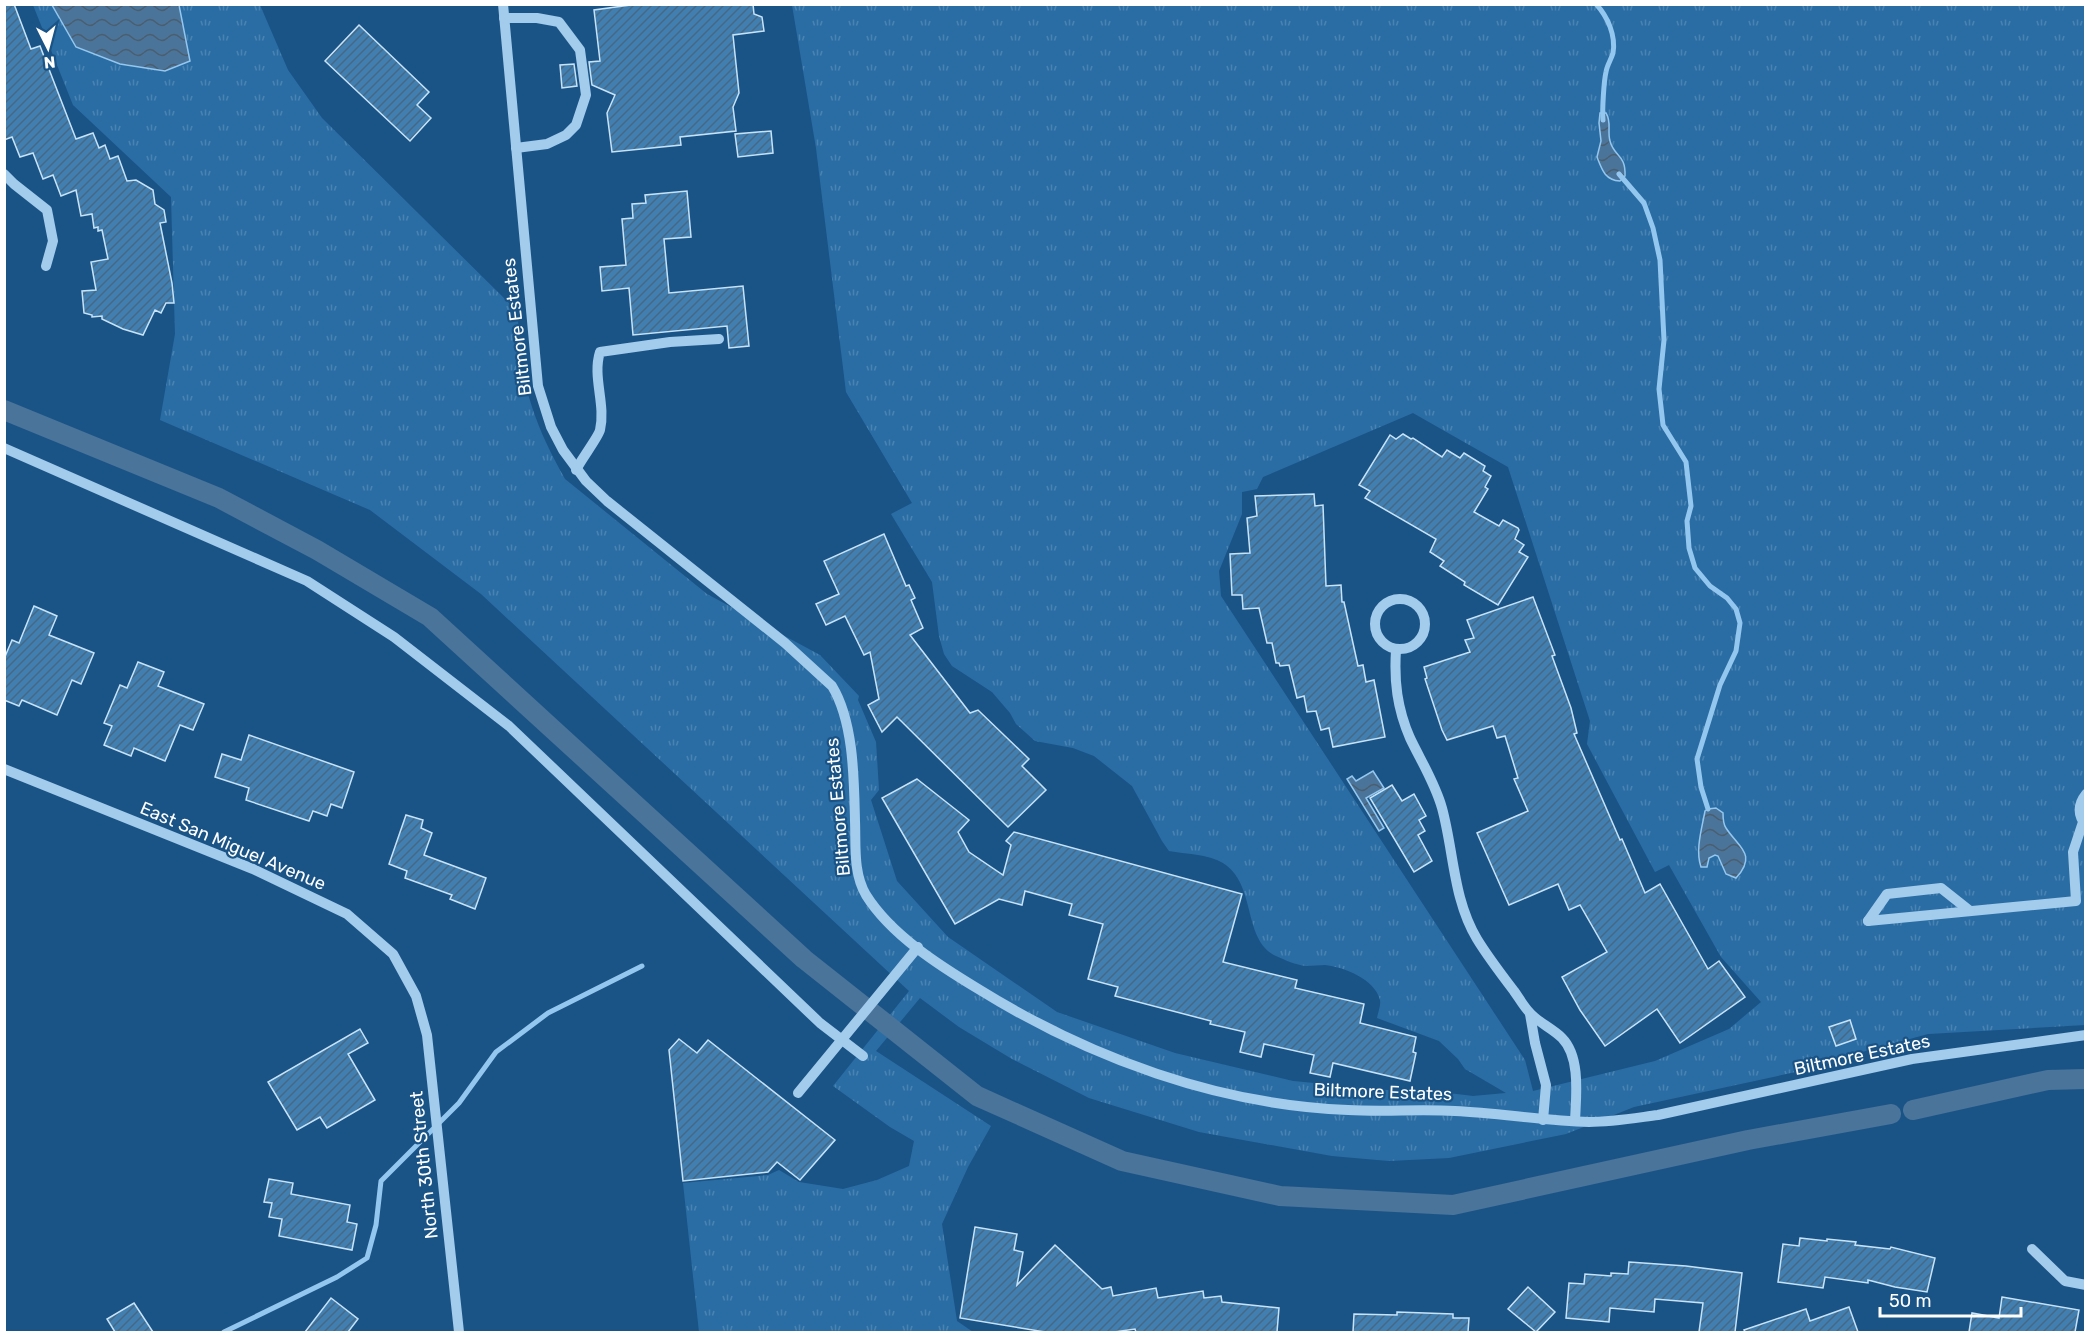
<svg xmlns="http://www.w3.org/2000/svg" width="2090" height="1337" viewBox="0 0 2090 1337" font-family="Rubik,sans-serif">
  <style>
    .grass { fill: url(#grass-tufts); fill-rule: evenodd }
    .water { fill: url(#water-waves); stroke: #94c7ef; stroke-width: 1.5 }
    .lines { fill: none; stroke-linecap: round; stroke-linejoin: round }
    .stream { stroke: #94c7ef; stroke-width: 5 }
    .canal { stroke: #4a749a; stroke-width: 20 }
    .building { fill: url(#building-hatch); stroke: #c7e3f9; stroke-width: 1.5 }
    .minor { stroke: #a2cbec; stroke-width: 10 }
    .labels { text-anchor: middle; stroke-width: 4.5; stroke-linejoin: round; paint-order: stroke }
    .street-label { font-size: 18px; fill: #fff; stroke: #1a5487 }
  </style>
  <defs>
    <pattern id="grass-tufts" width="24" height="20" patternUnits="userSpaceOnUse" patternTransform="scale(1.5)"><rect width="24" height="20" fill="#2a6da4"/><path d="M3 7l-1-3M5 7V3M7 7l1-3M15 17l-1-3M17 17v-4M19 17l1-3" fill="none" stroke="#4a83b2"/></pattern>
    <pattern id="water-waves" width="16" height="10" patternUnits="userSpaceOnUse" patternTransform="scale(1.5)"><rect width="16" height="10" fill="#4a749a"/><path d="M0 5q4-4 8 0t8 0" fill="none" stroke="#4b5e6f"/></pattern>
    <pattern id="building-hatch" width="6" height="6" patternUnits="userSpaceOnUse" patternTransform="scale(1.5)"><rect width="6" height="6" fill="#427fb1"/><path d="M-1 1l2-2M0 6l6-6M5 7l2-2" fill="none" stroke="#466884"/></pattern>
  </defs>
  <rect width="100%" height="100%" fill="#1a5487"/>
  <path class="grass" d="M33 5H260L288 70 322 118 517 311C520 341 522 378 532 407 540 432 552 456 565 479L707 594 820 655 859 696 858 700 876 742 879 790 871 800 897 881 948 937 1057 1012 1175 1053 1293 1081 1408 1092H1440L1473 1096 1506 1093 1465 1069 1458 1059 1439 1041 1377 1018C1378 1013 1381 1005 1380 1000 1375 979 1344 967 1325 965 1318 965 1312 966 1306 966 1296 965 1285 960 1276 956 1242 940 1257 884 1223 863 1208 854 1186 854 1169 851L1162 841 1132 786 1094 756 1073 748 1035 741 1016 724 1010 713 992 692 952 666 944 654 939 636 932 582 891 514 912 503 846 392 816 148 792 5H2085V1025L1928 1034 1829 1061 1805 1070 1634 1107 1566 1134 1449 1158 1389 1161 1332 1156 1199 1132 1089 1098 1012 1059 959 1027 920 998 876 1051 991 1126 968 1167 942 1224 957 1321 973 1332H699L683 1183 768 1175 779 1170 799 1182 843 1189 877 1180 909 1166 914 1141 890 1127 833 1086 909 991 481 594 370 510 160 420 175 334 171 197 73 105ZM1413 413 1508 467 1590 721 1587 744 1655 872 1669 865 1721 957 1761 1002 1729 1029 1655 1061 1533 1091 1525 1060 1221 596 1219 571 1242 514V492L1257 489 1263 477Z"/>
  <g class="water">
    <path d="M52 5H179L190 61 165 71 120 64 76 47Z"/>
    <path d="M1600 113H1606C1612 123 1607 130 1610 141 1614 157 1626 154 1625 176L1620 181C1605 180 1602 170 1597 157L1601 141 1599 123Z"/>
    <path d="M1373 771 1384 788 1366 798 1384 828 1379 831 1347 779 1352 776 1356 781Z"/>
    <path d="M1716 808 1723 813C1723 818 1723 824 1726 828 1738 847 1758 854 1736 878L1726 874 1718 856 1715 855 1709 858 1707 867H1701C1695 850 1702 828 1705 811L1708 809Z"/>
  </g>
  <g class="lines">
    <g class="stream">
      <path d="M1596 4C1608 17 1616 36 1613 53 1611 60 1607 65 1606 72 1604 80 1602 110 1603 120"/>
      <path d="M1619 174 1644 203 1653 228 1660 260 1664 340 1659 389 1663 425 1686 462 1691 506 1687 521 1689 548 1695 568 1710 586 1727 598 1736 609 1740 623 1736 651 1720 685 1697 759 1701 787 1708 809"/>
      <path d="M224 1332 337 1277 367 1258 376 1225 381 1181 459 1103 496 1052 548 1013 642 966"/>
    </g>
    <g class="canal">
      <path d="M4 410 219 498 317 550 430 617 804 959 977 1096 1122 1161 1280 1196 1453 1205 1748 1140 1891 1114"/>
      <path d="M1913 1110 2048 1080 2086 1079"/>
    </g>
  </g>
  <g class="building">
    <path d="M4 4H14L31 49 40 46 76 139 93 133 99 148 105 145 110 159 118 156 127 181 136 180 153 190 155 204 164 210 166 222 160 223 172 283 174 303H166L161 313 155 310 143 335 123 329 102 319V316L92 317V315L84 313 82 291 96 290 91 262 108 259 102 230 98 231V227L94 228 92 214 81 216 76 190 61 196 53 175 43 179 33 153 20 157 12 137 4 140Z"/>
    <path d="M638 4H753L754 14 762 17 764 31 733 35 739 93 733 107 736 131 680 137 681 145 612 152 607 113 615 95 592 85 589 62 600 61 594 10Z"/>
    <path d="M359 25 429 92 417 105 431 118 410 141 325 61Z"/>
    <path d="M574 64 577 86 562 88 560 65Z"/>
    <path d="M771 131 773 153 738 157 735 134Z"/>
    <path d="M687 191 691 237 664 239 669 293 743 286 749 346 729 348 727 326 633 335 629 288 602 291 600 267 626 265 622 219 633 218 632 204 646 203 645 195Z"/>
    <path d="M1403 434 1411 439 1413 438 1442 457 1447 450 1460 458 1464 453 1485 466 1483 471 1491 476 1485 487 1488 489 1474 512 1499 526 1503 520 1518 528 1519 530 1515 539 1524 545 1519 552 1528 557 1498 605 1464 585 1465 582 1440 566 1444 561 1430 552 1436 539 1365 498 1370 491 1359 485 1390 435 1396 439Z"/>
    <path d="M1314 494 1315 506 1323 505 1326 586 1341 585 1342 602H1344L1358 666 1363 665 1366 682 1374 680 1385 737 1333 747 1329 728 1321 730 1316 711 1307 712 1304 696 1297 698 1289 665 1280 666 1279 663H1276L1272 643H1267L1259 608 1243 609 1242 595H1232L1230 554 1250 553 1247 518 1257 516 1255 496Z"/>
    <path d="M884 534 906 586 909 585 915 598 911 600 923 628 910 635 970 713 978 710 1029 759 1022 766 1046 790 1008 827 897 717 882 732 868 705 879 699 870 652 864 655 845 616 826 625 816 604 839 594 824 561Z"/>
    <path d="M1533 597 1555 655 1552 656 1571 708 1577 733 1574 734 1620 840 1622 839 1645 893 1660 884 1708 969 1719 961 1745 997 1680 1043 1657 1009 1605 1046 1580 1010 1562 977 1607 952 1580 905 1569 910 1558 884 1509 905 1477 833 1528 811 1514 779 1518 778 1505 736 1497 738 1493 726 1447 740 1442 730 1425 679 1427 678 1424 667 1470 652 1465 640 1474 638 1467 620Z"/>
    <path d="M34 606 57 616 49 635 94 653 81 684 72 680 57 715 22 700 19 706 4 700V659L12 640 19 643Z"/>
    <path d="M138 662 164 672 158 686 204 704 193 730 180 725 165 761 134 748 131 756 104 745 112 726 104 723 120 685 127 688Z"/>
    <path d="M249 735 354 772 342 808 331 804 327 816 313 811 309 821 246 800 249 788 215 777 222 754 241 760Z"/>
    <path d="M917 779 969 820 958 832 969 852 1003 875 1011 845 1006 841 1014 832 1242 894 1223 962 1297 980 1295 988 1364 1004 1360 1023 1416 1037 1413 1052 1416 1053 1410 1081 1333 1063 1330 1077 1310 1073 1314 1055 1264 1044 1261 1057 1240 1052 1245 1032 1210 1024 1211 1021 1115 996 1118 987 1088 979 1103 924 1069 915 1072 904 1025 891 1022 905 999 899 955 924 882 798Z"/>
    <path d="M1392 785 1402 801 1414 794 1426 816 1419 820 1425 831 1418 835 1432 861 1414 872 1370 798Z"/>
    <path d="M406 815 423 820 421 828 432 833 424 855 486 878 475 909 450 899 452 895 405 878 407 871 389 864Z"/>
    <path d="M1850 1020 1856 1039 1836 1046 1829 1027Z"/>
    <path d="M360 1029 368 1043 348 1054 375 1100 327 1128 320 1117 297 1130 268 1082Z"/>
    <path d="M679 1039 697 1053 708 1040 835 1140 800 1180 777 1162 768 1172 683 1181 669 1050Z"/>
    <path d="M269 1179 293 1183 291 1194 350 1205 347 1222 357 1224 352 1250 279 1236 282 1219 269 1217 272 1203 264 1202Z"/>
    <path d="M975 1227 1017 1234 1014 1250 1023 1252 1017 1285 1055 1245 1102 1289 1111 1287 1113 1296 1156 1288 1158 1298 1203 1291 1204 1298 1221 1296 1222 1302 1279 1308 1277 1332H1136L1135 1329 1114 1332H1045L960 1318Z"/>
    <path d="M1800 1238 1827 1241V1239L1856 1242 1855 1245 1890 1249 1891 1247 1935 1258 1927 1292 1895 1287 1868 1280V1283L1825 1277 1823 1288 1778 1282 1783 1244 1799 1246Z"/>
    <path d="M1629 1262 1686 1266 1742 1273 1735 1332H1699L1703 1303 1655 1299 1654 1312 1610 1308 1609 1322 1566 1318 1569 1283 1584 1284 1585 1274 1611 1276V1273L1628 1274Z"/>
    <path d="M1528 1287 1555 1312 1536 1332 1508 1309Z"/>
    <path d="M2002 1297 2079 1310 2075 1332H1969L1972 1313 1999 1318Z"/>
    <path d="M331 1298 358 1319 348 1332H305Z"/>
    <path d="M134 1303 153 1332H115L107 1319Z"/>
    <path d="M1849 1307 1858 1332H1745L1744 1330 1806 1309 1810 1321Z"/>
    <path d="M1397 1312 1453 1314V1318H1469L1468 1332H1353L1354 1314 1397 1315Z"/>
  </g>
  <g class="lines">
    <g class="minor">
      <path d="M503 4 538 386 551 427 563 450 586 481 607 501 785 643 832 686C854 722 854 780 855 821 856 846 853 873 866 895 891 935 940 966 980 990 1090 1058 1218 1105 1348 1110 1384 1112 1420 1109 1455 1111 1500 1113 1544 1121 1589 1122 1612 1122 1635 1118 1658 1115L1912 1059 2086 1035"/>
      <path d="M504 18H537L559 22 580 50 586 95 576 125 566 135 547 144 516 148"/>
      <path d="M4 174 14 184 47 210 53 241 46 266"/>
      <path d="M4 448 307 581 394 637 509 726 820 1023 863 1056"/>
      <path d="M576 470C580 461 599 436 600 430 606 404 592 377 600 352L670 342 719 339"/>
      <circle cx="1400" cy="624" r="25"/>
      <path d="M1396 650C1394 681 1397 708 1410 738 1421 761 1435 783 1442 808 1454 852 1453 899 1477 939 1488 957 1501 974 1514 991 1519 998 1524 1007 1530 1013 1539 1023 1552 1028 1562 1038 1581 1057 1576 1097 1575 1121"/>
      <path d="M4 769 253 869 347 914 393 954 416 996 427 1035 459 1332"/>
      <path d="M2086 794C2078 804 2077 815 2086 825"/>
      <path d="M1868 921 2076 901 2073 852 2083 822"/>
      <path d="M1868 921 1887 894 1941 888 1970 911"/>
      <path d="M1530 1014 1535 1043 1546 1085 1543 1120"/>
      <path d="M798 1093 918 947"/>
      <path d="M2032 1249 2065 1281 2086 1285"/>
    </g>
  </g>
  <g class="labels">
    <g class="street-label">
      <text transform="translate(517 327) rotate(-97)" y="6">Biltmore Estates</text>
      <text transform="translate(838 807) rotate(-95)" y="6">Biltmore Estates</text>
      <text transform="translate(233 846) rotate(23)" y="6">East San Miguel Avenue</text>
      <text transform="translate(1862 1055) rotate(-12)" y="6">Biltmore Estates</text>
      <text transform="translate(1383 1092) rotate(2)" y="6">Biltmore Estates</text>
      <text transform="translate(424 1165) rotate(-96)" y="6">North 30th Street</text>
    </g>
  </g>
  <rect width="2090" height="1337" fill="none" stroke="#ffffff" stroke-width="12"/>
  <g transform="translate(48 48) rotate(174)" stroke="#1a5487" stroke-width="4.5" paint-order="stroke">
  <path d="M0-4.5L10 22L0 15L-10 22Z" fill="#ffffff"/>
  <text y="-9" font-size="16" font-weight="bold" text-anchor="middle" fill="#ffffff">N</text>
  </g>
  <path d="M1880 1307v9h141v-9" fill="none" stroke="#ffffff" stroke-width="3"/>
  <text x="1889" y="1307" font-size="18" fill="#ffffff" stroke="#1a5487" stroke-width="4.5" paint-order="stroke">50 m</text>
</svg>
